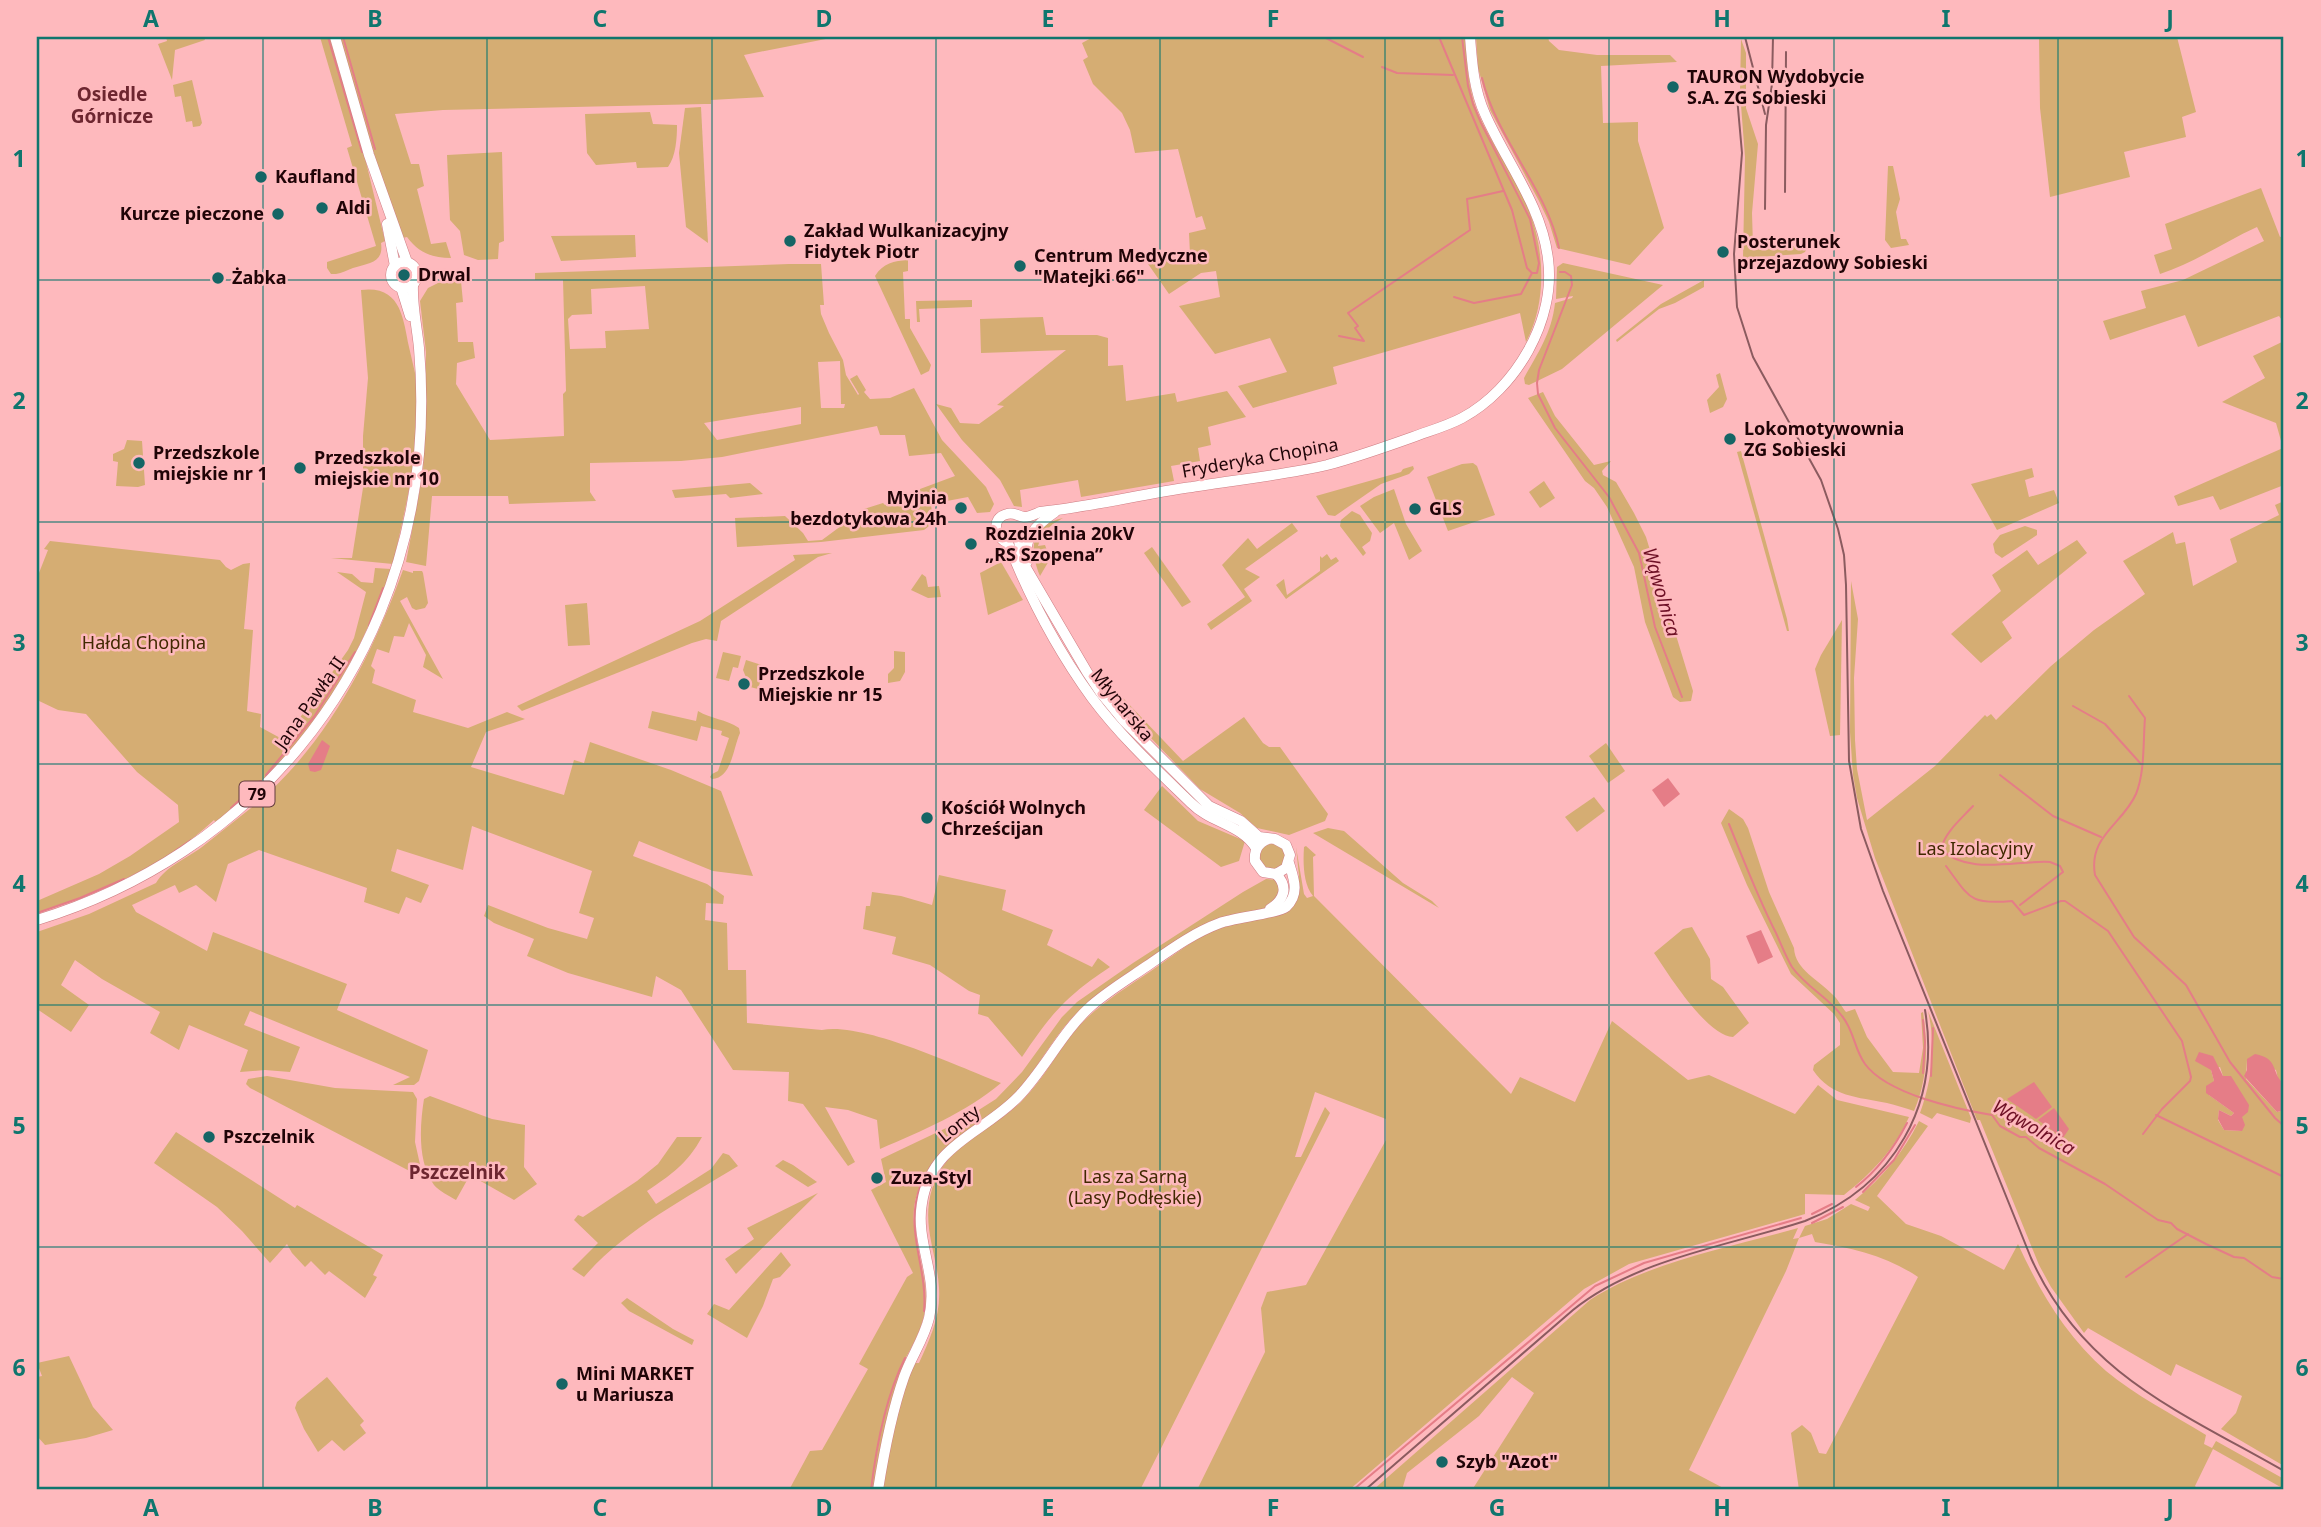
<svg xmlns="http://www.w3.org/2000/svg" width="2321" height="1527" viewBox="0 0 2321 1527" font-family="'Noto Sans',sans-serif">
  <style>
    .green { fill: #d5ad73; fill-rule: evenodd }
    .water { fill: #e57d87 }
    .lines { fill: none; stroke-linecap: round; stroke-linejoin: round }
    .stream { stroke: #e57d87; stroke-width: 2 }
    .major-casing { stroke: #cd7c82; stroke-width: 11 }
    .major { stroke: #fff; stroke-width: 10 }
    .rail { stroke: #8b5b5f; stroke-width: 2 }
    .grid { fill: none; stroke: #0f766e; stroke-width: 2; stroke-opacity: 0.55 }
    .poi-dot { fill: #156565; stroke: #feb9bd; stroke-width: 2.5 }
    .labels { text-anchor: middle; stroke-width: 5; stroke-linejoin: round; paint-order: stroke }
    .shield { fill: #feb9bd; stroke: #633a3e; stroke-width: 2 }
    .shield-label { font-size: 16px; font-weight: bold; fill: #200407 }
    .poi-label { font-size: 18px; font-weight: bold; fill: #200407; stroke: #feb9bd; text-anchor: start }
    .street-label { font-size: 18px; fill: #200407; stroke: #feb9bd }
    .park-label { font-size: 18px; fill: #412900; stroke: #feb9bd }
    .neighbourhood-label { font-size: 19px; font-weight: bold; fill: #6d2630; stroke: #feb9bd }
    .water-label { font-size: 19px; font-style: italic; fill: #6e1025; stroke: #feb9bd }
    .neatline { fill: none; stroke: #0f766e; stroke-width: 2.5 }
    .grid-label { font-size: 23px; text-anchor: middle; font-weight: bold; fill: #0f766e }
  </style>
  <rect width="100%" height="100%" fill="#feb9bd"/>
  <g class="green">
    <path d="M166 37H204L205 40 175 50 172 80 158 44 167 41Z"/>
    <path d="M320 37H330L366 162 385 241 381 243C384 263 369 263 353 268 347 270 342 273 336 274H331L327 268V262L376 246 347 148 352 146Z"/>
    <path d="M340 37H836L744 55 764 97 711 100V104H705L443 110 395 114 411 164H419L424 186 417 189 431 244 446 242 451 258C432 258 419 253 407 237L403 238 379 172Z"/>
    <path d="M1093 37H1465C1467 62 1468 87 1477 111 1492 146 1519 181 1531 216 1545 255 1546 305 1526 342L1520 313 1333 367 1337 384 1253 408 1238 386 1287 372 1270 338 1215 354 1179 306 1220 297 1216 271 1201 273 1169 294 1146 261 1190 254 1189 233 1206 229 1202 216 1196 218 1178 149 1135 153 1130 130 1122 113 1093 84 1083 60 1088 57 1082 43Z"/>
    <path d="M1476 37H1548L1549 41 1559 50 1597 55H1670L1677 62 1601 66 1603 123 1638 122V141L1664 228 1630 265 1557 248 1549 222 1539 201 1490 110 1478 68Z"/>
    <path d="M2039 37H2177L2196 112 2182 117 2186 137 2124 152 2130 177 2050 197 2040 108Z"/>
    <path d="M1741 39 1746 53V108L1758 144 1752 213 1753 246H1808L1805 252 1801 254 1743 258 1745 157 1740 92Z"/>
    <path d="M192 80 202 123 200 126 193 127 192 121 186 122 181 96 175 97 173 85Z"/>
    <path d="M701 107 708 243 686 227 679 153 685 108Z"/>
    <path d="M650 112 653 124 677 125C677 138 676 156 668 167L637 168 636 162 596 165 587 153 585 114Z"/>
    <path d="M502 152 504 241 499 243 498 259 478 260 464 255 460 231 450 220 447 155Z"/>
    <path d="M1888 166H1893L1900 199 1896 212 1901 239H1906L1909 245 1891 248 1885 240Z"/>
    <path d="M2261 188 2280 237 2284 236V323L2279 316 2198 347 2185 315 2110 340 2103 321 2146 308 2141 291 2183 280 2264 241 2257 227C2224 242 2194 263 2160 274L2154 255 2172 249 2165 224Z"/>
    <path d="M635 235 636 257 561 261 551 236Z"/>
    <path d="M908 260V271L903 272 905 319H910V328L931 365 929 371 921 375 875 276C883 263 894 261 908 260Z"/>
    <path d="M1563 263 1663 285 1562 369 1529 385 1525 384 1524 378C1538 353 1552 332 1555 303L1572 298 1573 296 1556 299 1557 267Z"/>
    <path d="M789 264H821L824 305H820L821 314 829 333 843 360 846 375 858 395 859 394 850 379 857 375 866 390 864 392 870 399 890 398 914 388 942 440 986 487 994 504 990 512 977 513 968 497 931 504 933 523 924 530 821 542 737 547 735 518 785 516 803 533 808 541 822 540 864 509 883 503 885 505 920 489 955 476 941 453 909 456 905 435H880L877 426 722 457 681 461 590 463V492L596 501 509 504 508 496H432L426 566 406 562 423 473 426 352 420 301 428 288 438 283 461 281 463 302 456 303 458 342H473L475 358 457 363 456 384 490 440 564 436 563 394 566 391 563 280H535V273ZM645 286 649 329 605 331 606 348 570 349 568 319 572 315 592 314 591 289ZM840 361 841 404H845L844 408H821L818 362ZM801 407V424L717 440 704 423Z"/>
    <path d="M1704 280V287L1675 303 1659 309 1617 342 1616 340 1661 304Z"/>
    <path d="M361 290C401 285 403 318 409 347 411 356 413 364 415 373 425 434 406 504 393 564L331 558H352L363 488V436L368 378Z"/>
    <path d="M972 300V307L919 309 920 322H917L916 301Z"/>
    <path d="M1043 317 1046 335H1097L1108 338V366L1123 365 1126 401 1175 393 1177 402 1227 391 1246 417 1208 427 1211 445 1198 448 1200 461 1171 466 1174 481 1081 497 1078 480 1020 490 1022 507 1014 506 1000 480 962 440 936 404 951 408 960 423 979 424 1004 406 997 405 1066 350 981 353 980 319Z"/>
    <path d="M2284 341V485L2220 510 2213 496 2178 506 2174 496 2283 448 2276 423 2222 402 2265 378 2253 356Z"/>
    <path d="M1720 373 1727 399 1723 407 1710 413 1707 400 1719 387 1716 375Z"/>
    <path d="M1543 392 1555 416 1594 465 1611 461 1602 471 1603 475 1616 482 1634 513 1646 537 1693 691 1691 701 1680 702 1673 697 1645 622 1634 567 1607 507 1594 488 1585 481 1528 398Z"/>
    <path d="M127 440 142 441 145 485 138 487 116 486 118 462 113 461V454L124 449Z"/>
    <path d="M1741 451 1787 619 1789 631H1787L1737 452Z"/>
    <path d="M1473 463 1477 466 1495 515 1448 531 1427 477 1462 464Z"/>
    <path d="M1413 466 1414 469 1409 474 1381 484 1335 516 1328 515 1316 496 1401 472 1403 469Z"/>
    <path d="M2032 468 2034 477 2025 480 2029 497 2054 490 2059 503 1997 530 1971 484Z"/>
    <path d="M1544 481 1555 498 1540 508 1529 492Z"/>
    <path d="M750 483 763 494 730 498 726 494 675 498 672 490Z"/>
    <path d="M1394 489 1406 524 1422 551 1409 560 1394 523 1380 533 1360 506 1374 497Z"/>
    <path d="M2284 501V1084L2278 1079 2276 1070 2247 1060 2246 1079 2277 1112 2284 1110V1466L2221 1429 2236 1413 2242 1396 2176 1364 2171 1376 2088 1328 2084 1333 2051 1287 2039 1265 1980 1120H1977L1875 858 1857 798 1853 775 1850 732 1851 581 1858 619 1854 678 1855 740 1857 769 1867 820 1935 766 1985 715 1987 717 1991 714 1996 720 2051 666 2094 630 2145 594 2123 561 2173 532 2176 544 2185 542 2193 586 2237 562 2230 539 2279 515 2275 505ZM2220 1067 2223 1076 2242 1131 2224 1130 2218 1120 2219 1110 2231 1116 2234 1113 2209 1095 2214 1081 2211 1070Z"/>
    <path d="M1352 511 1360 515 1372 533 1370 541 1362 547 1366 553 1363 556 1340 526 1341 520Z"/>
    <path d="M1063 518C1050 525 1042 532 1038 546L1045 545 1050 559 1040 576C1029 549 1030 525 1063 518Z"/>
    <path d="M1292 523 1298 531 1245 569 1260 577 1244 589 1252 601 1211 630 1207 624 1245 597 1222 565 1248 538 1257 549Z"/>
    <path d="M2025 526 2037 530V535L2002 558 1995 553 1993 544 2000 535Z"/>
    <path d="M2077 540 2087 553 2002 622 2012 638 1981 663 1951 634 2001 591 1992 575 2027 550 2038 565Z"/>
    <path d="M50 541 220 560 226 567 231 570 243 564 250 563 244 629 253 630 247 711 261 714 260 727 284 740 348 650 354 638 366 592 337 572 352 574 361 582 373 583 375 568 391 569C364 647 323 721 264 780 249 795 232 809 216 823L214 820C164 867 100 892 37 913V901L99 874 130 856 179 822 178 805 137 772 86 714 58 710 37 700V578L48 550 44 549Z"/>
    <path d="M1152 547 1191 602 1182 607 1144 553Z"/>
    <path d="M832 553 818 557 721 621 717 641 706 639 692 643 522 711 517 706 700 621 795 560 793 555Z"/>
    <path d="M1327 554 1331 560 1336 557 1339 561 1286 599 1276 585 1284 579 1287 595 1320 571V556L1322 558Z"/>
    <path d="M1001 562 1023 600 988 615 980 573Z"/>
    <path d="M403 570 413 573V571H422L423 573 428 603 425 608 416 610 412 608 407 597 400 601 443 679 423 667 426 655 409 623 404 637 394 636 389 653 377 649 371 666 375 670 372 683 416 700 413 712 468 728 507 712 525 719 486 732 471 767 564 795 574 760 584 763 590 742 671 770 721 791 753 876 713 871 639 841 633 856 707 884 724 896 723 904 706 903 705 920 727 923 728 970H746L747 1023 822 1030C864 1022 959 1067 1001 1083 965 1113 922 1131 880 1149L877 1120 848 1110 825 1107 855 1162 848 1166 803 1104 788 1101 789 1072 733 1070 681 990 656 976 652 997 568 973 527 956 534 939 494 923 484 916 488 905 548 928 587 939 594 918 579 913 592 871 472 826 463 870 397 849 391 871 429 885 421 903 406 897 399 914 364 902 367 888 259 850 228 864 216 902 196 885 179 893 175 885 132 905 136 912 207 951 213 932 347 984 337 1010 428 1050 419 1081 414 1085H393L410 1077 250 1011 244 1025 300 1047 290 1072 265 1070 240 1072 248 1050 189 1025 179 1050 150 1033 160 1012 102 979 75 960 61 985 89 1005 71 1032 37 1009V932L89 914 156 883C166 866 186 859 202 847 220 833 238 818 256 804 327 744 372 656 403 570Z"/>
    <path d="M922 574 926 577 928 587 939 586 941 597 928 598 911 590Z"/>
    <path d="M587 603 590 645 568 646 565 605Z"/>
    <path d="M1842 620 1840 735 1830 736 1815 669 1821 655Z"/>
    <path d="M894 651 905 652V672L900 681 888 683V674L894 668Z"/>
    <path d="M723 652 741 656 738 668 733 667 729 681 716 678Z"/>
    <path d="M746 660 765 666 758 689 750 687 743 670Z"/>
    <path d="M1122 697 1183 761 1244 717 1263 743 1269 747H1280L1328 814 1325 821 1289 835 1257 828 1240 813 1200 789 1124 710Z"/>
    <path d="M652 711 696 721 698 711C711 719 726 719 739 728L740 733C733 748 732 778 712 779L710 777 712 774 718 771 729 738 721 735 722 731 701 726 697 741 648 728Z"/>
    <path d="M1606 743 1625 771 1608 783 1589 756Z"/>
    <path d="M1162 786 1198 821 1245 841 1239 861 1221 867 1144 810Z"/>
    <path d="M1594 797 1605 811 1577 832 1565 817Z"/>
    <path d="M1729 809 1743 819 1748 828 1769 892 1794 948C1795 970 1819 980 1832 994 1838 999 1841 1006 1846 1012L1855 1009 1867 1037 1893 1072 1919 1073 1923 1048 1921 1013 1923 1012C1928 1046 1928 1079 1914 1111 1905 1108 1896 1105 1887 1103 1858 1097 1831 1097 1813 1070L1814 1065 1840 1045V1023L1834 1014 1791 974 1747 885 1721 823Z"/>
    <path d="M1328 828 1344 831 1403 883 1432 901 1439 908 1313 833Z"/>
    <circle cx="1272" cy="857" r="13"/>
    <path d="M1306 846 1316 855 1313 857 1314 896 1511 1094 1520 1077 1575 1102 1612 1021 1688 1080 1709 1075 1795 1114 1818 1085 1837 1100 1909 1117C1894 1150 1872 1173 1844 1195L1805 1194V1214L1629 1264 1584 1289 1349 1490H1197L1265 1352 1261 1308 1267 1292 1306 1285 1386 1140V1119L1315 1092 1295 1157H1301L1325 1107 1330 1113 1140 1490H789L810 1451 822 1450 868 1369 859 1364 907 1277 913 1273 871 1190 886 1182 881 1159 963 1120 996 1099 1022 1072 1062 1017 1077 1002 1133 963 1243 892 1266 879 1278 880 1282 888 1271 906C1252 913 1232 913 1214 920 1193 928 1173 943 1154 955 1125 975 1094 993 1070 1020 1048 1045 1033 1077 1008 1100 974 1131 933 1144 917 1194 904 1235 933 1273 924 1315 921 1331 911 1348 903 1363H919C930 1339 941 1315 939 1288 937 1252 921 1226 932 1189 945 1145 991 1131 1021 1102 1044 1079 1058 1050 1079 1026 1099 1004 1126 988 1151 971 1174 955 1196 937 1222 927 1242 920 1264 916 1284 911L1299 876 1296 847 1304 894 1307 898 1313 896C1303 884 1303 862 1304 847Z"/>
    <path d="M939 875 1006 890 1002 910 1053 930 1047 945 1092 967 1098 958 1110 967C1066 996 1051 1014 1022 1057L988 1017 978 1014 980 995 969 991 930 965 892 954 896 937 863 929 866 906H870L872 892 901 896 932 905Z"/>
    <path d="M1692 927 1710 959 1711 979 1723 987 1749 1023 1733 1037C1707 1036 1669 975 1654 953L1683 929Z"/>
    <path d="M1928 1011 1971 1118 1970 1123 1937 1113 1932 1119 1920 1113C1932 1080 1936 1045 1928 1011Z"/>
    <path d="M267 1076 335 1088 413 1092 417 1099 415 1142 423 1178 250 1088 246 1084 248 1079Z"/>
    <path d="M430 1096 492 1119 525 1125 524 1167 537 1184 514 1200 470 1175 456 1200C449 1196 439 1191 434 1185 417 1162 420 1124 424 1099Z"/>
    <path d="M1919 1121 1928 1126 1877 1196 1906 1224 1941 1236 2004 1270 2018 1244C2040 1292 2066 1336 2106 1371 2136 1396 2172 1414 2206 1435L2204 1444 2212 1448 2216 1441 2284 1479V1489L2213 1449 2195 1486 2198 1490H1799L1791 1433 1802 1425 1811 1433 1819 1453 1826 1454 1918 1277C1887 1256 1852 1248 1815 1242L1812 1234 1799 1238 1786 1271 1689 1470 1727 1490H1472L1534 1393 1512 1377 1479 1416 1407 1473 1402 1490H1373L1590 1300C1648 1262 1732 1247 1798 1228L1793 1239 1799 1238 1805 1226 1827 1219 1851 1204 1868 1211 1870 1207 1855 1200C1883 1177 1903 1153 1919 1121Z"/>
    <path d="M176 1132 295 1208 297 1205 383 1255 373 1275 377 1277 365 1298 329 1271 325 1275 311 1261 305 1267 292 1253 287 1244 270 1263 242 1231 217 1207 154 1163Z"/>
    <path d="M677 1137H702C687 1164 672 1174 647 1191L656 1204 711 1169 723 1153 729 1155 738 1166C686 1198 623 1231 584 1277L572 1269 598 1243 574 1220 578 1215 583 1217 637 1181 658 1164Z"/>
    <path d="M783 1160 793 1165 817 1182 808 1187 775 1166Z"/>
    <path d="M818 1193 736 1274 725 1259 754 1239 747 1228Z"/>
    <path d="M781 1252 791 1265 780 1277 773 1279 763 1306 747 1338 707 1314 714 1304 729 1310Z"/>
    <path d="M627 1298 673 1329 694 1340 692 1345 629 1311 621 1303Z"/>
    <path d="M69 1356 93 1407 113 1430 86 1438 45 1445 37 1436V1377L42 1376 37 1363Z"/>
    <path d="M327 1377 364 1421 360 1425 366 1433 344 1451 332 1440 318 1452 304 1429 295 1408 297 1402Z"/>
  </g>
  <g class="water">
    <path d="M322 740 330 746 321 770 315 772 310 771 308 764Z"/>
    <path d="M1668 778 1680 794 1664 807 1652 790Z"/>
    <path d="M1761 930 1773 957 1758 964 1746 936Z"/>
    <path d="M2199 1052 2213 1056 2223 1076H2231L2249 1105 2248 1112 2242 1117 2245 1125 2242 1131 2224 1130 2218 1119 2219 1110 2231 1116 2234 1113 2206 1093V1086L2214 1081 2211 1070 2195 1061Z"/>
    <path d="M2255 1054C2280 1059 2270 1072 2284 1084V1110L2277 1112 2244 1076 2247 1070V1059Z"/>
    <path d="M2034 1082 2052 1107 2036 1119 2007 1099Z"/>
    <path d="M2054 1108 2069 1129 2063 1138 2038 1120Z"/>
  </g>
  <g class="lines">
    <g class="stream">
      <path d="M328 37 362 152"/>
      <path d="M343 37 375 149"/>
      <path d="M1324 37 1363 57"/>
      <path d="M1439 37 1512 210 1527 268 1532 273H1537L1539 263 1530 219 1481 123 1473 104 1468 86 1462 37"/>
      <path d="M1382 67 1397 73 1453 75"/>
      <path d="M1482 78C1497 140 1547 189 1559 248"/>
      <path d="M1560 272H1565L1571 276 1572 285 1539 370 1537 383 1538 394 1555 428 1609 497 1639 553 1655 627 1682 697"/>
      <path d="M1454 297 1474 303 1521 294 1532 273"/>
      <path d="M1339 336 1364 341 1355 328 1358 326 1348 313 1470 230 1467 199 1503 191"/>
      <path d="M369 625 383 588"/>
      <path d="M2129 696 2145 718C2143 742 2145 772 2136 794 2123 824 2088 836 2095 875L2134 937 2186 985 2230 1062 2275 1118 2284 1126"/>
      <path d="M2073 706 2105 724 2141 764"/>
      <path d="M266 775 314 717 355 652"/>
      <path d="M2000 775 2053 816 2101 837"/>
      <path d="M1973 806C1961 819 1945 832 1941 849 1968 876 2016 860 2050 862L2060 866 2063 872 2020 905"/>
      <path d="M231 808 260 781"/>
      <path d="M1729 824C1744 861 1758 898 1776 933 1781 944 1786 957 1792 967 1806 987 1828 997 1842 1016 1854 1030 1854 1049 1865 1064 1887 1094 1956 1109 1992 1115L2000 1126 2020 1137H2026L2039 1148 2105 1184 2158 1220 2171 1223 2177 1229 2206 1244 2234 1257 2244 1258 2272 1277 2284 1279"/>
      <path d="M175 851 191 840"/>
      <path d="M1946 866C1970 898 1969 905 2012 901L2024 915 2061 901H2065L2108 931 2182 1041 2191 1077 2190 1081 2162 1109 2143 1134"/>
      <path d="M37 913 80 898 124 879"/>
      <path d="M1923 1073 1925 1042 1923 1020"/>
      <path d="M1931 1076 1933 1028"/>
      <path d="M2156 1115 2284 1177"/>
      <path d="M921 1184C903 1231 928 1265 924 1311"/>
      <path d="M1856 1187C1878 1170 1894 1148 1907 1123"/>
      <path d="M1863 1192 1894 1160 1915 1125"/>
      <path d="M1812 1214 1832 1204"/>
      <path d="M1812 1223 1843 1207"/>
      <path d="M2126 1277 2188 1234"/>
      <path d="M871 1490C876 1448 886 1396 905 1358"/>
      <path d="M1353 1490 1595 1286 1644 1263 1801 1218"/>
    </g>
    <g class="major-casing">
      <g id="major">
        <path d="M335 37 369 155 407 262"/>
        <path d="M387 224 395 266"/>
        <circle cx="404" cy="275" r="13"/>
        <path d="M401 287 410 316"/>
        <path d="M1019 541 1022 561 1087 672 1101 693 1124 721 1209 806 1241 821 1259 837 1275 839 1286 845 1290 855 1286 868 1276 874 1263 872 1255 861C1254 850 1258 843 1268 839"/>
        <path d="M1027 562C1023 537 1036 525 1055 512"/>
        <path d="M1256 848C1241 824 1211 823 1191 803 1157 770 1121 737 1092 698 1058 651 1029 596 1008 543 995 538 990 518 1007 514 1014 512 1018 516 1024 517 1030 517 1035 514 1040 512 1091 507 1141 494 1192 487 1235 480 1285 475 1327 465 1357 457 1385 447 1413 437 1429 431 1447 426 1462 418 1516 389 1556 320 1548 259 1542 206 1506 162 1485 114 1474 90 1472 63 1470 37"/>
        <path d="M1270 909C1284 900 1289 887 1276 874"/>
        <path d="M37 920C250 855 398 677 419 454 422 419 422 383 419 348 417 327 412 306 413 285"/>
        <path d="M878 1490C884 1452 891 1414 904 1377 911 1357 924 1339 929 1318 939 1276 915 1243 922 1203 931 1144 982 1134 1018 1097 1045 1069 1062 1032 1091 1006 1108 991 1128 979 1147 966 1170 950 1193 933 1220 923 1233 918 1279 913 1286 907 1300 894 1294 879 1289 863"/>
      </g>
    </g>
    <use href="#major" class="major"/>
    <g class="rail">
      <path d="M1745 37 1765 114"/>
      <path d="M1737 97 1742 153 1734 254 1737 307 1753 357 1821 480 1838 529 1844 555 1846 585 1849 761 1861 829 1883 891 2031 1258C2083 1374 2181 1412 2284 1471"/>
      <path d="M1785 192 1786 52"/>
      <path d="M1765 209 1766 125 1772 84 1773 37"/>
      <path d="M1365 1490 1573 1310C1636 1259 1728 1246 1805 1221 1894 1186 1941 1104 1925 1010"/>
    </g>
  </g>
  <path class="grid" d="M263 37V1490M487 37V1490M712 37V1490M936 37V1490M1160 37V1490M1385 37V1490M1609 37V1490M1834 37V1490M2058 37V1490M37 280H2284M37 522H2284M37 764H2284M37 1005H2284M37 1247H2284"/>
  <g class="poi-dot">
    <circle cx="1673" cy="87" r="7"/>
    <circle cx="261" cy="177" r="7"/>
    <circle cx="322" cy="208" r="7"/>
    <circle cx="278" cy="214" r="7"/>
    <circle cx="790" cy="241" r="7"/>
    <circle cx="1723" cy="252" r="7"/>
    <circle cx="1020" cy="266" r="7"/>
    <circle cx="404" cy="275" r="7"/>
    <circle cx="218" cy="278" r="7"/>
    <circle cx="1730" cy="439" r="7"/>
    <circle cx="139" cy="463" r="7"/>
    <circle cx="300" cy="468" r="7"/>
    <circle cx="961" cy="508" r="7"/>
    <circle cx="1415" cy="509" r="7"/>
    <circle cx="971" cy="544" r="7"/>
    <circle cx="744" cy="684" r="7"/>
    <circle cx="927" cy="818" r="7"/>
    <circle cx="209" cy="1137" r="7"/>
    <circle cx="877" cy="1178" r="7"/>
    <circle cx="562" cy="1384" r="7"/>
    <circle cx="1442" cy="1462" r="7"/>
  </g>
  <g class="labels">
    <rect class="shield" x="239.5" y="781.5" width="35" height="25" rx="5"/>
    <g class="shield-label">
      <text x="257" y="800">79</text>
    </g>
    <g class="poi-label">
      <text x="1687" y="83">TAURON Wydobycie<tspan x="1687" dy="21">S.A. ZG Sobieski</tspan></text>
      <text x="275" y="183">Kaufland</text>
      <text x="336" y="214">Aldi</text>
      <text x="264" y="220" text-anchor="end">Kurcze pieczone</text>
      <text x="804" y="237">Zakład Wulkanizacyjny<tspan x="804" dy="21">Fidytek Piotr</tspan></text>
      <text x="1737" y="248">Posterunek<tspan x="1737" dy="21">przejazdowy Sobieski</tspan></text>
      <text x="1034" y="262">Centrum Medyczne<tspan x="1034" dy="21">"Matejki 66"</tspan></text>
      <text x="418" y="281">Drwal</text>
      <text x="232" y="284">Żabka</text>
      <text x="1744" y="435">Lokomotywownia<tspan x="1744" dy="21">ZG Sobieski</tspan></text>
      <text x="153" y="459">Przedszkole<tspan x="153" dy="21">miejskie nr 1</tspan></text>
      <text x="314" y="464">Przedszkole<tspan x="314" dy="21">miejskie nr 10</tspan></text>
      <text x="947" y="504" text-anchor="end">Myjnia<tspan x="947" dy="21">bezdotykowa 24h</tspan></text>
      <text x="1429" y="515">GLS</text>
      <text x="985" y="540">Rozdzielnia 20kV<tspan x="985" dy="21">„RS Szopena”</tspan></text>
      <text x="758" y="680">Przedszkole<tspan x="758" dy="21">Miejskie nr 15</tspan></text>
      <text x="941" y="814">Kościół Wolnych<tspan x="941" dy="21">Chrześcijan</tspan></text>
      <text x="223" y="1143">Pszczelnik</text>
      <text x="891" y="1184">Zuza-Styl</text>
      <text x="576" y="1380">Mini MARKET<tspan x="576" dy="21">u Mariusza</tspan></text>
      <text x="1456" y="1468">Szyb "Azot"</text>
    </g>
    <g class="street-label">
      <text transform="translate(1260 458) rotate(-10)" y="6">Fryderyka Chopina</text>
      <text transform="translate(310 703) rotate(-55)" y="6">Jana Pawła II</text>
      <text transform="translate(1122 705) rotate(51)" y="6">Młynarska</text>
      <text transform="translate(959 1124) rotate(-39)" y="6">Lonty</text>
    </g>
    <g class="park-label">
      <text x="144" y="649">Hałda Chopina</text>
      <text x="1975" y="855">Las Izolacyjny</text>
      <text x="1135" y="1183">Las za Sarną<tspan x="1135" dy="21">(Lasy Podłęskie)</tspan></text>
    </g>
    <g class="neighbourhood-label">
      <text x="112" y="101">Osiedle<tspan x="112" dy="22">Górnicze</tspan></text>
      <text x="457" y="1179">Pszczelnik</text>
    </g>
    <g class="water-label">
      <text transform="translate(1662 592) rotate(74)" y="7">Wąwolnica</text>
      <text transform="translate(2034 1127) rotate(30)" y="7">Wąwolnica</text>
    </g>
  </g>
  <rect width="2321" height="1527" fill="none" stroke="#feb9bd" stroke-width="77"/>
  <rect x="38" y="38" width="2244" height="1450" class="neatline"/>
  <g class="grid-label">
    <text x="151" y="27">A</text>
    <text x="375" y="27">B</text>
    <text x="600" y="27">C</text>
    <text x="824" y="27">D</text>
    <text x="1048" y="27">E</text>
    <text x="1273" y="27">F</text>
    <text x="1497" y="27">G</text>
    <text x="1722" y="27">H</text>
    <text x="1946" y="27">I</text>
    <text x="2170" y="27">J</text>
    <text x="19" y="167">1</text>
    <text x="2302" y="167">1</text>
    <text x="19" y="409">2</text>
    <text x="2302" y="409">2</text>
    <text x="19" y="651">3</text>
    <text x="2302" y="651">3</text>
    <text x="19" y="892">4</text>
    <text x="2302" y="892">4</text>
    <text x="19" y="1134">5</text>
    <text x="2302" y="1134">5</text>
    <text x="19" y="1376">6</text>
    <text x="2302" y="1376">6</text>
    <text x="151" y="1516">A</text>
    <text x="375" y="1516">B</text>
    <text x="600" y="1516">C</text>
    <text x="824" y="1516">D</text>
    <text x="1048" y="1516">E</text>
    <text x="1273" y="1516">F</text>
    <text x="1497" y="1516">G</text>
    <text x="1722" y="1516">H</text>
    <text x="1946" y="1516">I</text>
    <text x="2170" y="1516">J</text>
  </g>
</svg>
